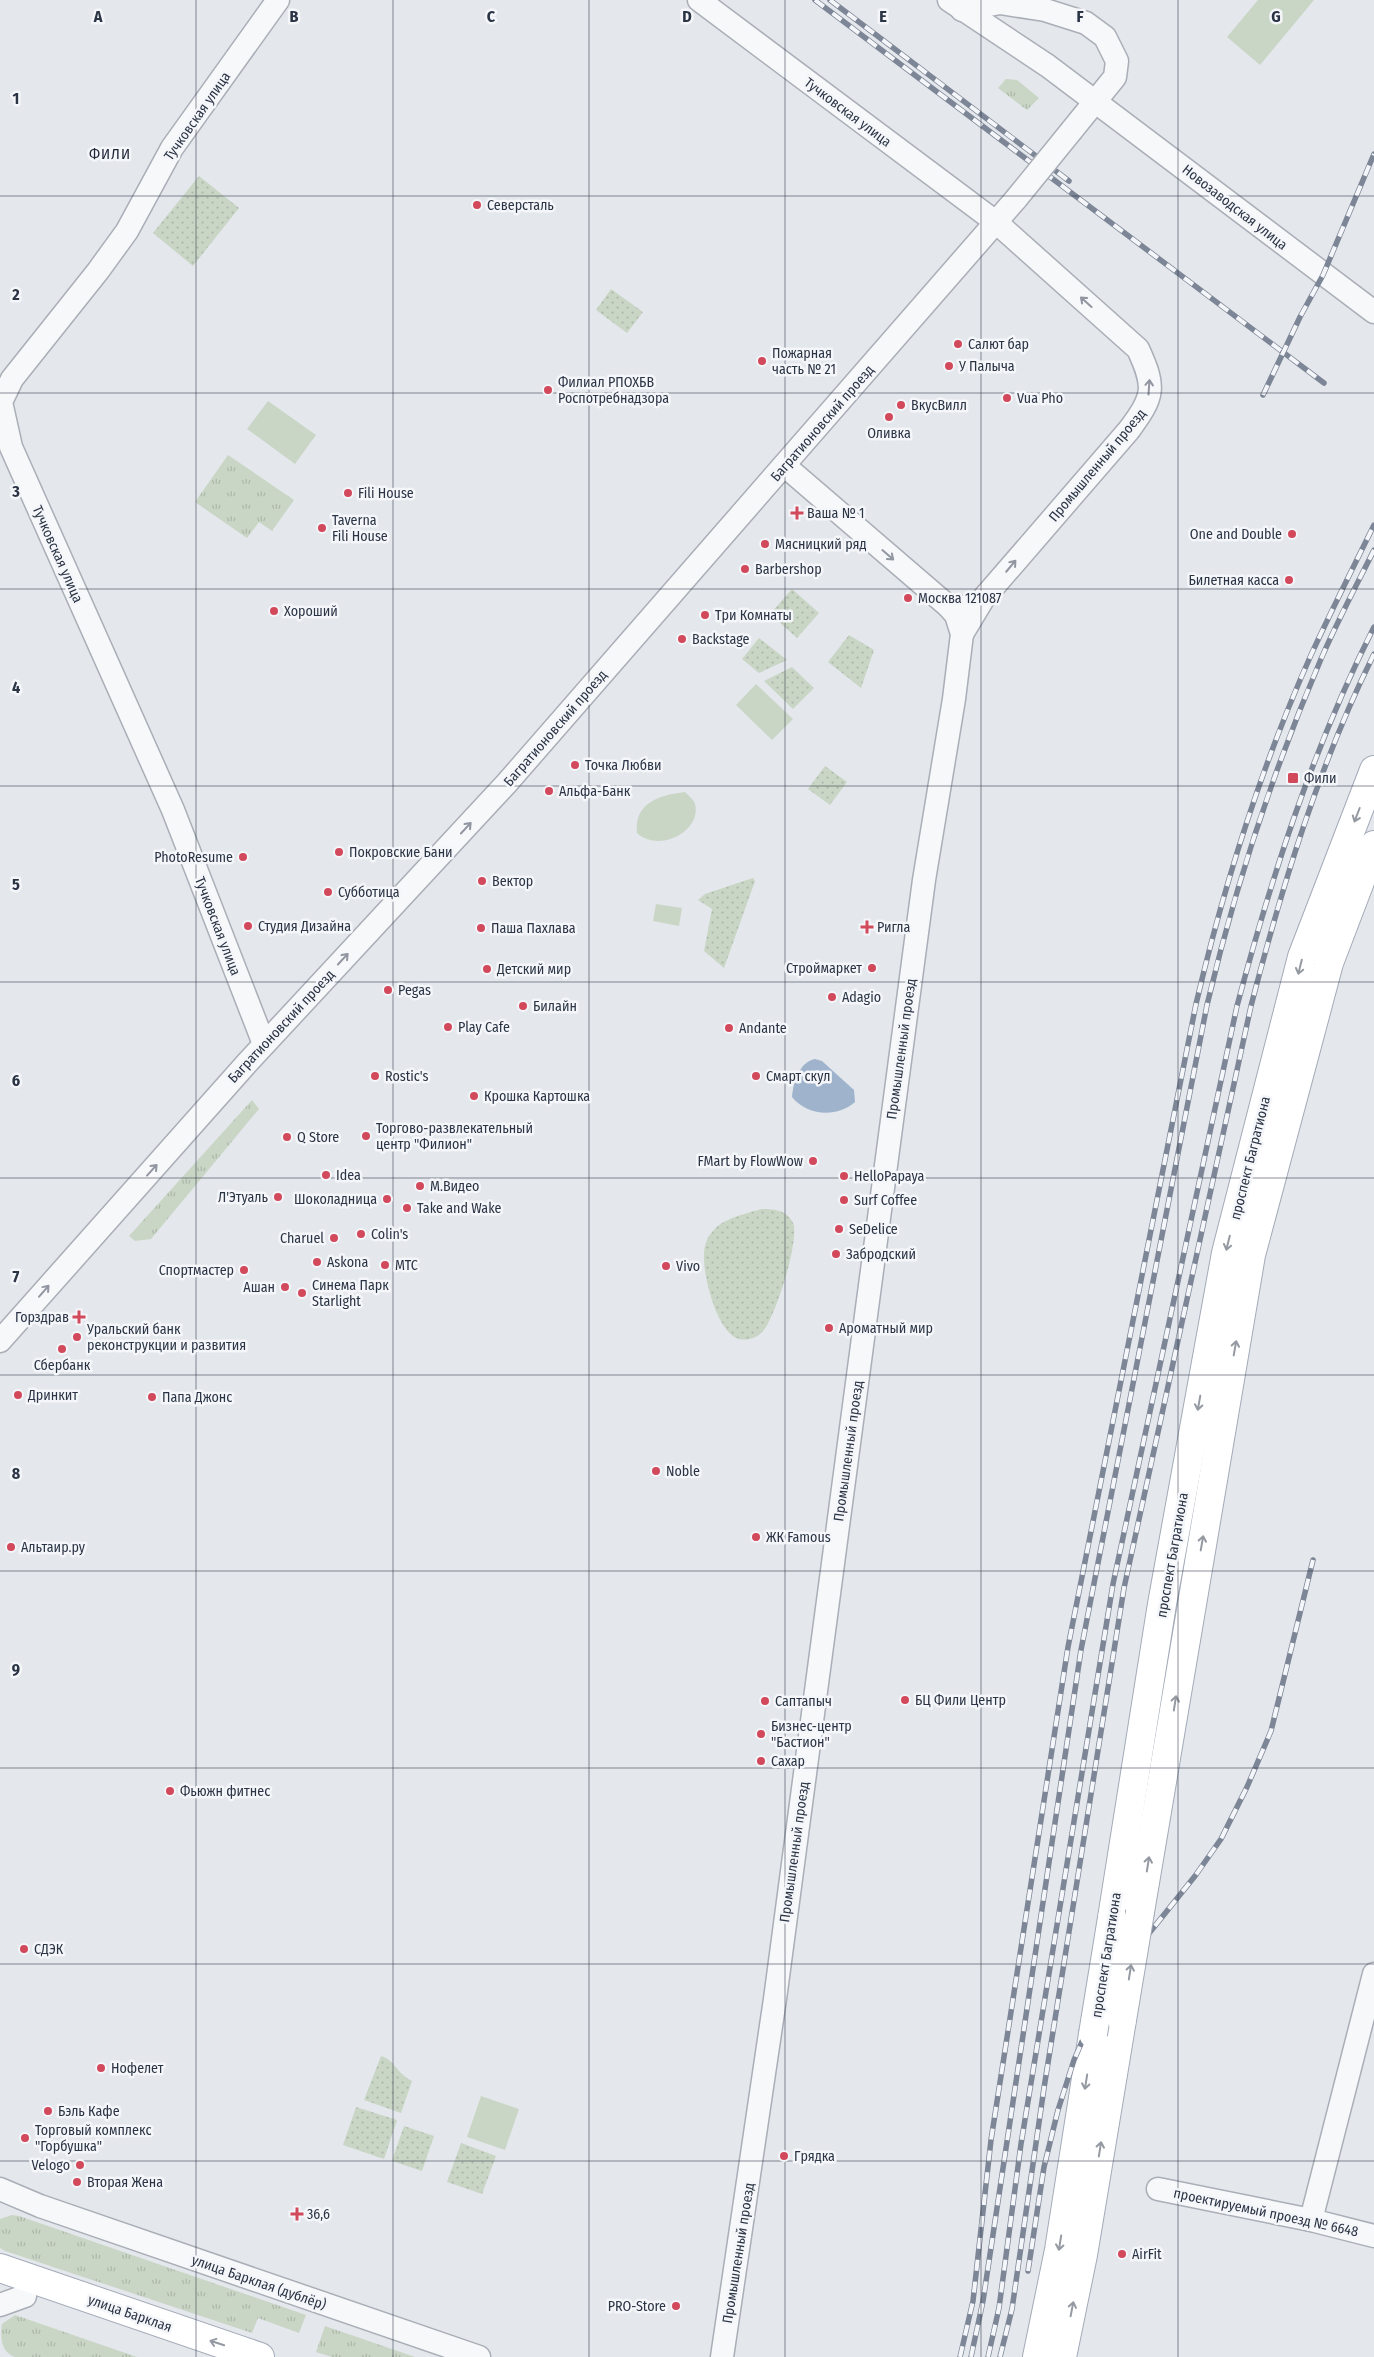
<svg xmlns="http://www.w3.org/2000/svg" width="1374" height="2357" viewBox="0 0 1374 2357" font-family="'Fira Sans Condensed',sans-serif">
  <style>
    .grass { fill: url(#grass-tufts) }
    .park { fill: url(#park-dots) }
    .pitch { fill: #c9d6c5 }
    .water { fill: #9fb4cc }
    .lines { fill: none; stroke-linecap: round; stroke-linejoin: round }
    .minor-casing { stroke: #a9aeb7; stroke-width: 25 }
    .major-casing { stroke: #a3abb8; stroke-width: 30 }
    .minor { stroke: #f7f8fa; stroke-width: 22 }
    .major { stroke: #fff; stroke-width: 28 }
    .rail-casing { stroke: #7d8696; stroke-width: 5.5 }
    .rail { stroke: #f4f6f9; stroke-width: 4; stroke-dasharray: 11; stroke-linecap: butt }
    .minor-bridge-casing { stroke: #a9aeb7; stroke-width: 25; stroke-linecap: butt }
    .major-bridge-casing { stroke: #a3abb8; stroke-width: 30; stroke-linecap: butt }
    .minor-bridge { stroke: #f7f8fa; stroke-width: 22 }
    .major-bridge { stroke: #fff; stroke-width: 28 }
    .oneway { stroke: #9196a0 }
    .oneway2 { stroke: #959aa2 }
    .grid { fill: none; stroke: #2b3445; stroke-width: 1; stroke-opacity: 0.55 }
    .poi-dot { fill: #d1495b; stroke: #f4f6f9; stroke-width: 2 }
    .labels { text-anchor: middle; stroke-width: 5; stroke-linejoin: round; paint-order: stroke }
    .street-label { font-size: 14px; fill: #2b3445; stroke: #f4f6f9 }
    .poi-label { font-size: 14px; fill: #2b3445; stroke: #f4f6f9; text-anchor: start }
    .neighbourhood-label { font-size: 15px; letter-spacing: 1px; fill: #1d2536; stroke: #f4f6f9 }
    .grid-label { font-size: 16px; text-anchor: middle; font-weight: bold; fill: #2b3445; stroke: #f4f6f9; stroke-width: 5; stroke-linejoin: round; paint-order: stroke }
  </style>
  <defs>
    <pattern id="grass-tufts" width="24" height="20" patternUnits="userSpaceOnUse" patternTransform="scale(1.25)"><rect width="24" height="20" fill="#c9d6c5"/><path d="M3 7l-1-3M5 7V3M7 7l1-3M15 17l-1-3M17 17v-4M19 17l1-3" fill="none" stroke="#adb8ab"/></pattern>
    <pattern id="park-dots" width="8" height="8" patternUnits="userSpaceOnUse" patternTransform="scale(1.25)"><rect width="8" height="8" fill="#c9d6c5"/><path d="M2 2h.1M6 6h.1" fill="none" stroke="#adb8ab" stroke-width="1.8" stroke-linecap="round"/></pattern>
  </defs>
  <rect width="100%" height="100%" fill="#e4e7ec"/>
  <g class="grass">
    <path d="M1006 79 1017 80 1039 98 1027 110 998 88Z"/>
    <path d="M228 455 294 500 272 531 259 522 247 538 195 502Z"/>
    <path d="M252 1100 259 1109 151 1239 135 1241 129 1236Z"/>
    <path d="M12 2215 19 2216 306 2315 299 2333 258 2318 252 2333 5 2251 0 2248V2219Z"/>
    <path d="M15 2315 137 2357H15C1 2352 0 2338 2 2324Z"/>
    <path d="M325 2326 415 2357H332L316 2352Z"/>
  </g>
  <g class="park">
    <path d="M199 176 239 208 193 266 153 233Z"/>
    <path d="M611 289 643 312 627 333 596 310Z"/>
    <path d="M792 589 819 613 797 638 770 614Z"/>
    <path d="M849 635 874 650 861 688 828 662Z"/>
    <path d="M759 638 787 660 759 673 742 659Z"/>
    <path d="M792 667 814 688 793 709 764 681Z"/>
    <path d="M825 766 847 782 830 805 808 789Z"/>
    <path d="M753 878 755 881 724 968 704 951 712 909 698 900 705 894Z"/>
    <path d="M761 1209C774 1209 787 1210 793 1223 800 1240 775 1318 763 1331 757 1338 748 1341 739 1339 717 1333 703 1276 704 1255 704 1246 707 1237 713 1231 723 1218 746 1214 761 1209Z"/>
    <path d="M381 2056C395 2060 396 2073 412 2081L401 2113 364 2100Z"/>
    <path d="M356 2107 397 2120 384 2159 343 2145Z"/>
    <path d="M404 2126 434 2136 422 2171 392 2161Z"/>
    <path d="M461 2143 496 2156 482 2194 447 2182Z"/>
  </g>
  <g class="pitch">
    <path d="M1258 0H1314L1260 65 1227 37Z"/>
    <path d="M268 401 316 435 295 464 247 429Z"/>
    <path d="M756 684 793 719 772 740 736 705Z"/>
    <path d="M685 792C688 795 694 800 695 804 702 832 658 853 637 833 634 803 659 795 685 792Z"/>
    <path d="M656 904 682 908 679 926 653 921Z"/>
    <path d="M481 2096 519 2109 505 2150 467 2137Z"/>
  </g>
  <path class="water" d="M815 1059 822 1061 854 1090 855 1102C837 1118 807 1116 792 1097 793 1083 799 1062 815 1059Z"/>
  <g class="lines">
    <g class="minor-casing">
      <g id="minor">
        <path d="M699 0 997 223 1138 349C1156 388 1154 396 1129 430L983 599 962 634"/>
        <path d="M949 0 1048 66 1374 312"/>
        <path d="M962 10 1000 3 1045 10 1086 23 1105 37 1117 61 1115 77 1072 130"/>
        <path d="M785 466 948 606 962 607"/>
        <path d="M264 1044 173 810 11 447 1 402 12 379 98 271 127 231 172 148 278 0"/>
        <path d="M0 1341 247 1063 506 784 1016 199"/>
        <path d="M0 2189 40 2206 479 2357"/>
        <path d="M1158 2189 1311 2220 1374 2236"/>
        <path d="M1311 2220 1374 1974"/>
        <path d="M0 2305 25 2296"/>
        <path d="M722 2357 775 1999 924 880 954 699 962 634 956 615 948 606"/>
      </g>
    </g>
    <g class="major-casing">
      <g id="major">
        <path d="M1140 1912 1251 1255 1329 963 1374 845"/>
        <path d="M1112 1918 1162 1604 1226 1253 1302 957 1374 770"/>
        <path d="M0 2268 260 2357"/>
        <path d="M1037 2357 1059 2250 1093 2034"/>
        <path d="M1062 2357 1083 2255 1122 2020"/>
      </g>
    </g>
    <use href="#minor" class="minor"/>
    <use href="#major" class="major"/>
    <g class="rail-casing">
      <g id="rail">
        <path d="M815 0 1324 383"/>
        <path d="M830 0 1069 181"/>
        <path d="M1263 395 1300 317 1323 275 1374 154"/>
        <path d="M1028 2271 1044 2167 1058 2110 1074 2060 1094 2014 1118 1972 1195 1876 1221 1839 1247 1787 1271 1731 1313 1560"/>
        <path d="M960 2357 973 2301 991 2140 1068 1647 1196 1004C1224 885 1261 767 1311 655 1331 611 1353 568 1374 525"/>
        <path d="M971 2357 983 2301 1081 1650 1207 1005C1235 887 1273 771 1321 659 1337 622 1356 586 1374 550"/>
        <path d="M988 2357 999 2308 1021 2144 1113 1584 1237 1006C1272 875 1313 748 1374 627"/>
        <path d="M1000 2357 1012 2309 1044 2088 1124 1588 1251 1006C1282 886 1319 765 1374 654"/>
      </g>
    </g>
    <use href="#rail" class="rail"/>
    <g class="minor-bridge-casing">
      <path id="minor-bridge" d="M1016 199 1072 130"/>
    </g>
    <g class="major-bridge-casing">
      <g id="major-bridge">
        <path d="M1122 2020 1140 1912"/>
        <path d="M1093 2034 1112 1918"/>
      </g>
    </g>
    <use href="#minor-bridge" class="minor-bridge"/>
    <use href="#major-bridge" class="major-bridge"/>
  </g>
  <defs><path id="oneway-shaft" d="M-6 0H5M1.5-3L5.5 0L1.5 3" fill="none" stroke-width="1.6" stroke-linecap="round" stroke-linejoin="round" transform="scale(1.25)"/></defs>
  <g class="oneway">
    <use href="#oneway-shaft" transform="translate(1086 302) rotate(-138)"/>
    <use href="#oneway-shaft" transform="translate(1149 387) rotate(-86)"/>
    <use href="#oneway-shaft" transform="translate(888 555) rotate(41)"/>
    <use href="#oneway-shaft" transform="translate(1011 566) rotate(-50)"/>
    <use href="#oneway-shaft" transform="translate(466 828) rotate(-47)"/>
    <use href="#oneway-shaft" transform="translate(343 959) rotate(-47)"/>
    <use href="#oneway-shaft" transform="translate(152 1170) rotate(-48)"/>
    <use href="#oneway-shaft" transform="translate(44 1291) rotate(-49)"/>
  </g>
  <g class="oneway2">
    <use href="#oneway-shaft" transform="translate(1357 815) rotate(111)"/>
    <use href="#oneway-shaft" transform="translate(1300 967) rotate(104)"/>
    <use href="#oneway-shaft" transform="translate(1228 1243) rotate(104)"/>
    <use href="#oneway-shaft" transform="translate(1235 1348) rotate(-80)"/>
    <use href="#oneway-shaft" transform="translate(1199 1403) rotate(100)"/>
    <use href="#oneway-shaft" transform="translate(1202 1543) rotate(-80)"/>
    <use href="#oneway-shaft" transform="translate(1175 1703) rotate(-81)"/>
    <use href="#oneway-shaft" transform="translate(1148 1864) rotate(-81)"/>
    <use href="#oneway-shaft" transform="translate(1130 1972) rotate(-81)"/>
    <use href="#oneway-shaft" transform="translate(1086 2082) rotate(99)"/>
    <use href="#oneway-shaft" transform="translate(1100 2149) rotate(-81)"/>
    <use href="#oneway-shaft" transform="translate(1060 2243) rotate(99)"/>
    <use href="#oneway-shaft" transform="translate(1072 2309) rotate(-79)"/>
    <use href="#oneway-shaft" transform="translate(217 2343) rotate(-162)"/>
  </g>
  <path class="grid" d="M196 0V2357M393 0V2357M589 0V2357M785 0V2357M981 0V2357M1178 0V2357M0 196H1374M0 393H1374M0 589H1374M0 786H1374M0 982H1374M0 1178H1374M0 1375H1374M0 1571H1374M0 1768H1374M0 1964H1374M0 2161H1374"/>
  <g class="poi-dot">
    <circle cx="477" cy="205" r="5"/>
    <circle cx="958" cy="344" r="5"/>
    <circle cx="762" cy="361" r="5"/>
    <circle cx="949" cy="366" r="5"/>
    <circle cx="548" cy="390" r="5"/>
    <circle cx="1007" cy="398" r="5"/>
    <circle cx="901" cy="405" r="5"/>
    <circle cx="889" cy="417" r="5"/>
    <circle cx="348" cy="493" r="5"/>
    <path d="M794.5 505.5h5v5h5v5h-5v5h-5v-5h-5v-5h5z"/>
    <circle cx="322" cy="528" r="5"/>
    <circle cx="1292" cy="534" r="5"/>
    <circle cx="765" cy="544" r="5"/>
    <circle cx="745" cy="569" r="5"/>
    <circle cx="1289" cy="580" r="5"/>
    <circle cx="908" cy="598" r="5"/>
    <circle cx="274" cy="611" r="5"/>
    <circle cx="705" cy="615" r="5"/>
    <circle cx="682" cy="639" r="5"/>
    <circle cx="575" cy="765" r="5"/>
    <rect x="1287" y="772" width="12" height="12" rx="2.5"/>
    <circle cx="549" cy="791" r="5"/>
    <circle cx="339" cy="852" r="5"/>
    <circle cx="243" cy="857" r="5"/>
    <circle cx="482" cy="881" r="5"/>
    <circle cx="328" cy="892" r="5"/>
    <circle cx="248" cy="926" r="5"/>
    <path d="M864.5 919.5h5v5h5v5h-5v5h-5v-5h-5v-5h5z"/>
    <circle cx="481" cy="928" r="5"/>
    <circle cx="872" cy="968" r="5"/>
    <circle cx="487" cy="969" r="5"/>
    <circle cx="388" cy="990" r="5"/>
    <circle cx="832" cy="997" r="5"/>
    <circle cx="523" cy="1006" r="5"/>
    <circle cx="448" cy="1027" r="5"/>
    <circle cx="729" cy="1028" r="5"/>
    <circle cx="375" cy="1076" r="5"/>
    <circle cx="756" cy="1076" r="5"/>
    <circle cx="474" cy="1096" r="5"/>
    <circle cx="366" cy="1136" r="5"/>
    <circle cx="287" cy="1137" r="5"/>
    <circle cx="813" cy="1161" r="5"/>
    <circle cx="326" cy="1175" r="5"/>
    <circle cx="844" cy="1176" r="5"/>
    <circle cx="420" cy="1186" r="5"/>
    <circle cx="278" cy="1197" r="5"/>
    <circle cx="387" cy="1199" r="5"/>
    <circle cx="844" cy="1200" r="5"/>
    <circle cx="407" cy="1208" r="5"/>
    <circle cx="839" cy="1229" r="5"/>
    <circle cx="361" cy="1234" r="5"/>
    <circle cx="334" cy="1238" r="5"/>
    <circle cx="836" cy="1254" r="5"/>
    <circle cx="317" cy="1262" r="5"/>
    <circle cx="385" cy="1265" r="5"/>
    <circle cx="666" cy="1266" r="5"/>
    <circle cx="244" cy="1270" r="5"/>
    <circle cx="285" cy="1287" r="5"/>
    <circle cx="302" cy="1293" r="5"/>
    <path d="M76.5 1309.5h5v5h5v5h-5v5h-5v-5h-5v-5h5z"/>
    <circle cx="829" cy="1328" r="5"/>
    <circle cx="77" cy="1337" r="5"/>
    <circle cx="62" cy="1349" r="5"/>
    <circle cx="18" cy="1395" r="5"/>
    <circle cx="152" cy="1397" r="5"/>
    <circle cx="656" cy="1471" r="5"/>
    <circle cx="756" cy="1537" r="5"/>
    <circle cx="11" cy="1547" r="5"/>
    <circle cx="905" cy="1700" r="5"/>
    <circle cx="765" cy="1701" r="5"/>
    <circle cx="761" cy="1734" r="5"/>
    <circle cx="761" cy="1761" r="5"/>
    <circle cx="170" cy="1791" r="5"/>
    <circle cx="24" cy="1949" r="5"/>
    <circle cx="101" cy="2068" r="5"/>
    <circle cx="48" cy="2111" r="5"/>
    <circle cx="25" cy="2138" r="5"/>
    <circle cx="784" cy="2156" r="5"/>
    <circle cx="80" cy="2165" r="5"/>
    <circle cx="77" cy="2182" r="5"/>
    <path d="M294.5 2206.5h5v5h5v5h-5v5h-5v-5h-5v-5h5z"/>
    <circle cx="1122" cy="2254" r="5"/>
    <circle cx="676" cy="2306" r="5"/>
  </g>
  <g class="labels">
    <g class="street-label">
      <text transform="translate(848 112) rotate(37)" y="5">Тучковская улица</text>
      <text transform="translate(197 116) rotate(-55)" y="5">Тучковская улица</text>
      <text transform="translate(1235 207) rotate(38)" y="5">Новозаводская улица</text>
      <text transform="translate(822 423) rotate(-49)" y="5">Багратионовский проезд</text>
      <text transform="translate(1097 465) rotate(-50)" y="5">Промышленный проезд</text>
      <text transform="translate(58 554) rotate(66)" y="5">Тучковская улица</text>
      <text transform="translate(555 728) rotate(-49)" y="5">Багратионовский проезд</text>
      <text transform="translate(218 926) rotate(69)" y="5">Тучковская улица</text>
      <text transform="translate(281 1026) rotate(-47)" y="5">Багратионовский проезд</text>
      <text transform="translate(901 1049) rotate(-82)" y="5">Промышленный проезд</text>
      <text transform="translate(1250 1158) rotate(-76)" y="5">проспект Багратиона</text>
      <text transform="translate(848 1451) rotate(-82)" y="5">Промышленный проезд</text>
      <text transform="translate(1172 1555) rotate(-80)" y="5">проспект Багратиона</text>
      <text transform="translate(794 1852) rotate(-82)" y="5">Промышленный проезд</text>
      <text transform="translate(1106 1955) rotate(-81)" y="5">проспект Багратиона</text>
      <text transform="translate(1266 2212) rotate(12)" y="5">проектируемый проезд № 6648</text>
      <text transform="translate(738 2253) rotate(-81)" y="5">Промышленный проезд</text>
      <text transform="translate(259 2282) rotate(19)" y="5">улица Барклая (дублёр)</text>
      <text transform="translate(130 2313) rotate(19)" y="5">улица Барклая</text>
    </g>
    <g class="poi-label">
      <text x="487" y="210">Северсталь</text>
      <text x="968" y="349">Салют бар</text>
      <text x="772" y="358">Пожарная<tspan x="772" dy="16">часть № 21</tspan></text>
      <text x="959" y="371">У Палыча</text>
      <text x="558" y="387">Филиал РПОХБВ<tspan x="558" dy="16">Роспотребнадзора</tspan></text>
      <text x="1017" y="403">Vua Pho</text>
      <text x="911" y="410">ВкусВилл</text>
      <text x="889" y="438" text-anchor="middle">Оливка</text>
      <text x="358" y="498">Fili House</text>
      <text x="807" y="518">Ваша № 1</text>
      <text x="332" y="525">Taverna<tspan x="332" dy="16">Fili House</tspan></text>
      <text x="1282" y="539" text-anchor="end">One and Double</text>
      <text x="775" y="549">Мясницкий ряд</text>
      <text x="755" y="574">Barbershop</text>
      <text x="1279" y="585" text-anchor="end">Билетная касса</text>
      <text x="918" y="603">Москва 121087</text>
      <text x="284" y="616">Хороший</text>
      <text x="715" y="620">Три Комнаты</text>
      <text x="692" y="644">Backstage</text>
      <text x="585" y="770">Точка Любви</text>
      <text x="1304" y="783">Фили</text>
      <text x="559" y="796">Альфа-Банк</text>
      <text x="349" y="857">Покровские Бани</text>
      <text x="233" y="862" text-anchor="end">PhotoResume</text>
      <text x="492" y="886">Вектор</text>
      <text x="338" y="897">Субботица</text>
      <text x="258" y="931">Студия Дизайна</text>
      <text x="877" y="932">Ригла</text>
      <text x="491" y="933">Паша Пахлава</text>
      <text x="862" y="973" text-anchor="end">Строймаркет</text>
      <text x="497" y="974">Детский мир</text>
      <text x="398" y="995">Pegas</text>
      <text x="842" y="1002">Adagio</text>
      <text x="533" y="1011">Билайн</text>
      <text x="458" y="1032">Play Cafe</text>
      <text x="739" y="1033">Andante</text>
      <text x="385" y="1081">Rostic's</text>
      <text x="766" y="1081">Смарт скул</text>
      <text x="484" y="1101">Крошка Картошка</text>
      <text x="376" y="1133">Торгово-развлекательный<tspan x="376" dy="16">центр "Филион"</tspan></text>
      <text x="297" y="1142">Q Store</text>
      <text x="803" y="1166" text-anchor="end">FMart by FlowWow</text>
      <text x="336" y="1180">Idea</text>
      <text x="854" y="1181">HelloPapaya</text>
      <text x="430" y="1191">М.Видео</text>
      <text x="268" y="1202" text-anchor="end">Л'Этуаль</text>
      <text x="377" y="1204" text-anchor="end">Шоколадница</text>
      <text x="854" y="1205">Surf Coffee</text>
      <text x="417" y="1213">Take and Wake</text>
      <text x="849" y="1234">SeDelice</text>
      <text x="371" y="1239">Colin's</text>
      <text x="324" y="1243" text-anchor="end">Charuel</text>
      <text x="846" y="1259">Забродский</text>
      <text x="327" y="1267">Askona</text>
      <text x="395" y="1270">МТС</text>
      <text x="676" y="1271">Vivo</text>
      <text x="234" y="1275" text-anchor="end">Спортмастер</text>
      <text x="312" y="1290">Синема Парк<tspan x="312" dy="16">Starlight</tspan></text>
      <text x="275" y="1292" text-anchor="end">Ашан</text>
      <text x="69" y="1322" text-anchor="end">Горздрав</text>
      <text x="839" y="1333">Ароматный мир</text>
      <text x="87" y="1334">Уральский банк<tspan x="87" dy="16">реконструкции и развития</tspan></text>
      <text x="62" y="1370" text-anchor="middle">Сбербанк</text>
      <text x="28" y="1400">Дринкит</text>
      <text x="162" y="1402">Папа Джонс</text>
      <text x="666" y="1476">Noble</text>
      <text x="766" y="1542">ЖК Famous</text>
      <text x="21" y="1552">Альтаир.ру</text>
      <text x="915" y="1705">БЦ Фили Центр</text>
      <text x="775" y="1706">Саптапыч</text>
      <text x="771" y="1731">Бизнес-центр<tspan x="771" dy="16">"Бастион"</tspan></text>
      <text x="771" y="1766">Сахар</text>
      <text x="180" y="1796">Фьюжн фитнес</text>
      <text x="34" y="1954">СДЭК</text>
      <text x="111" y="2073">Нофелет</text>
      <text x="58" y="2116">Бэль Кафе</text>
      <text x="35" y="2135">Торговый комплекс<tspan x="35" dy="16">"Горбушка"</tspan></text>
      <text x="794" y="2161">Грядка</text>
      <text x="70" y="2170" text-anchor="end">Velogo</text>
      <text x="87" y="2187">Вторая Жена</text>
      <text x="307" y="2219">36,6</text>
      <text x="1132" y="2259">AirFit</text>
      <text x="666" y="2311" text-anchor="end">PRO-Store</text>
    </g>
    <g class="neighbourhood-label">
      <text x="110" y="159">ФИЛИ</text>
    </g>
  </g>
  <g class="grid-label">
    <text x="98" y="22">A</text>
    <text x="294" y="22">B</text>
    <text x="491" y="22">C</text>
    <text x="687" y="22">D</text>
    <text x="883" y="22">E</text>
    <text x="1080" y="22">F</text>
    <text x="1276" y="22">G</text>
    <text x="16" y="104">1</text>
    <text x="16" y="300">2</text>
    <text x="16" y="497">3</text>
    <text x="16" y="693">4</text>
    <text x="16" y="890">5</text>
    <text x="16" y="1086">6</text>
    <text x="16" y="1282">7</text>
    <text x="16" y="1479">8</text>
    <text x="16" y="1675">9</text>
  </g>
</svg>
